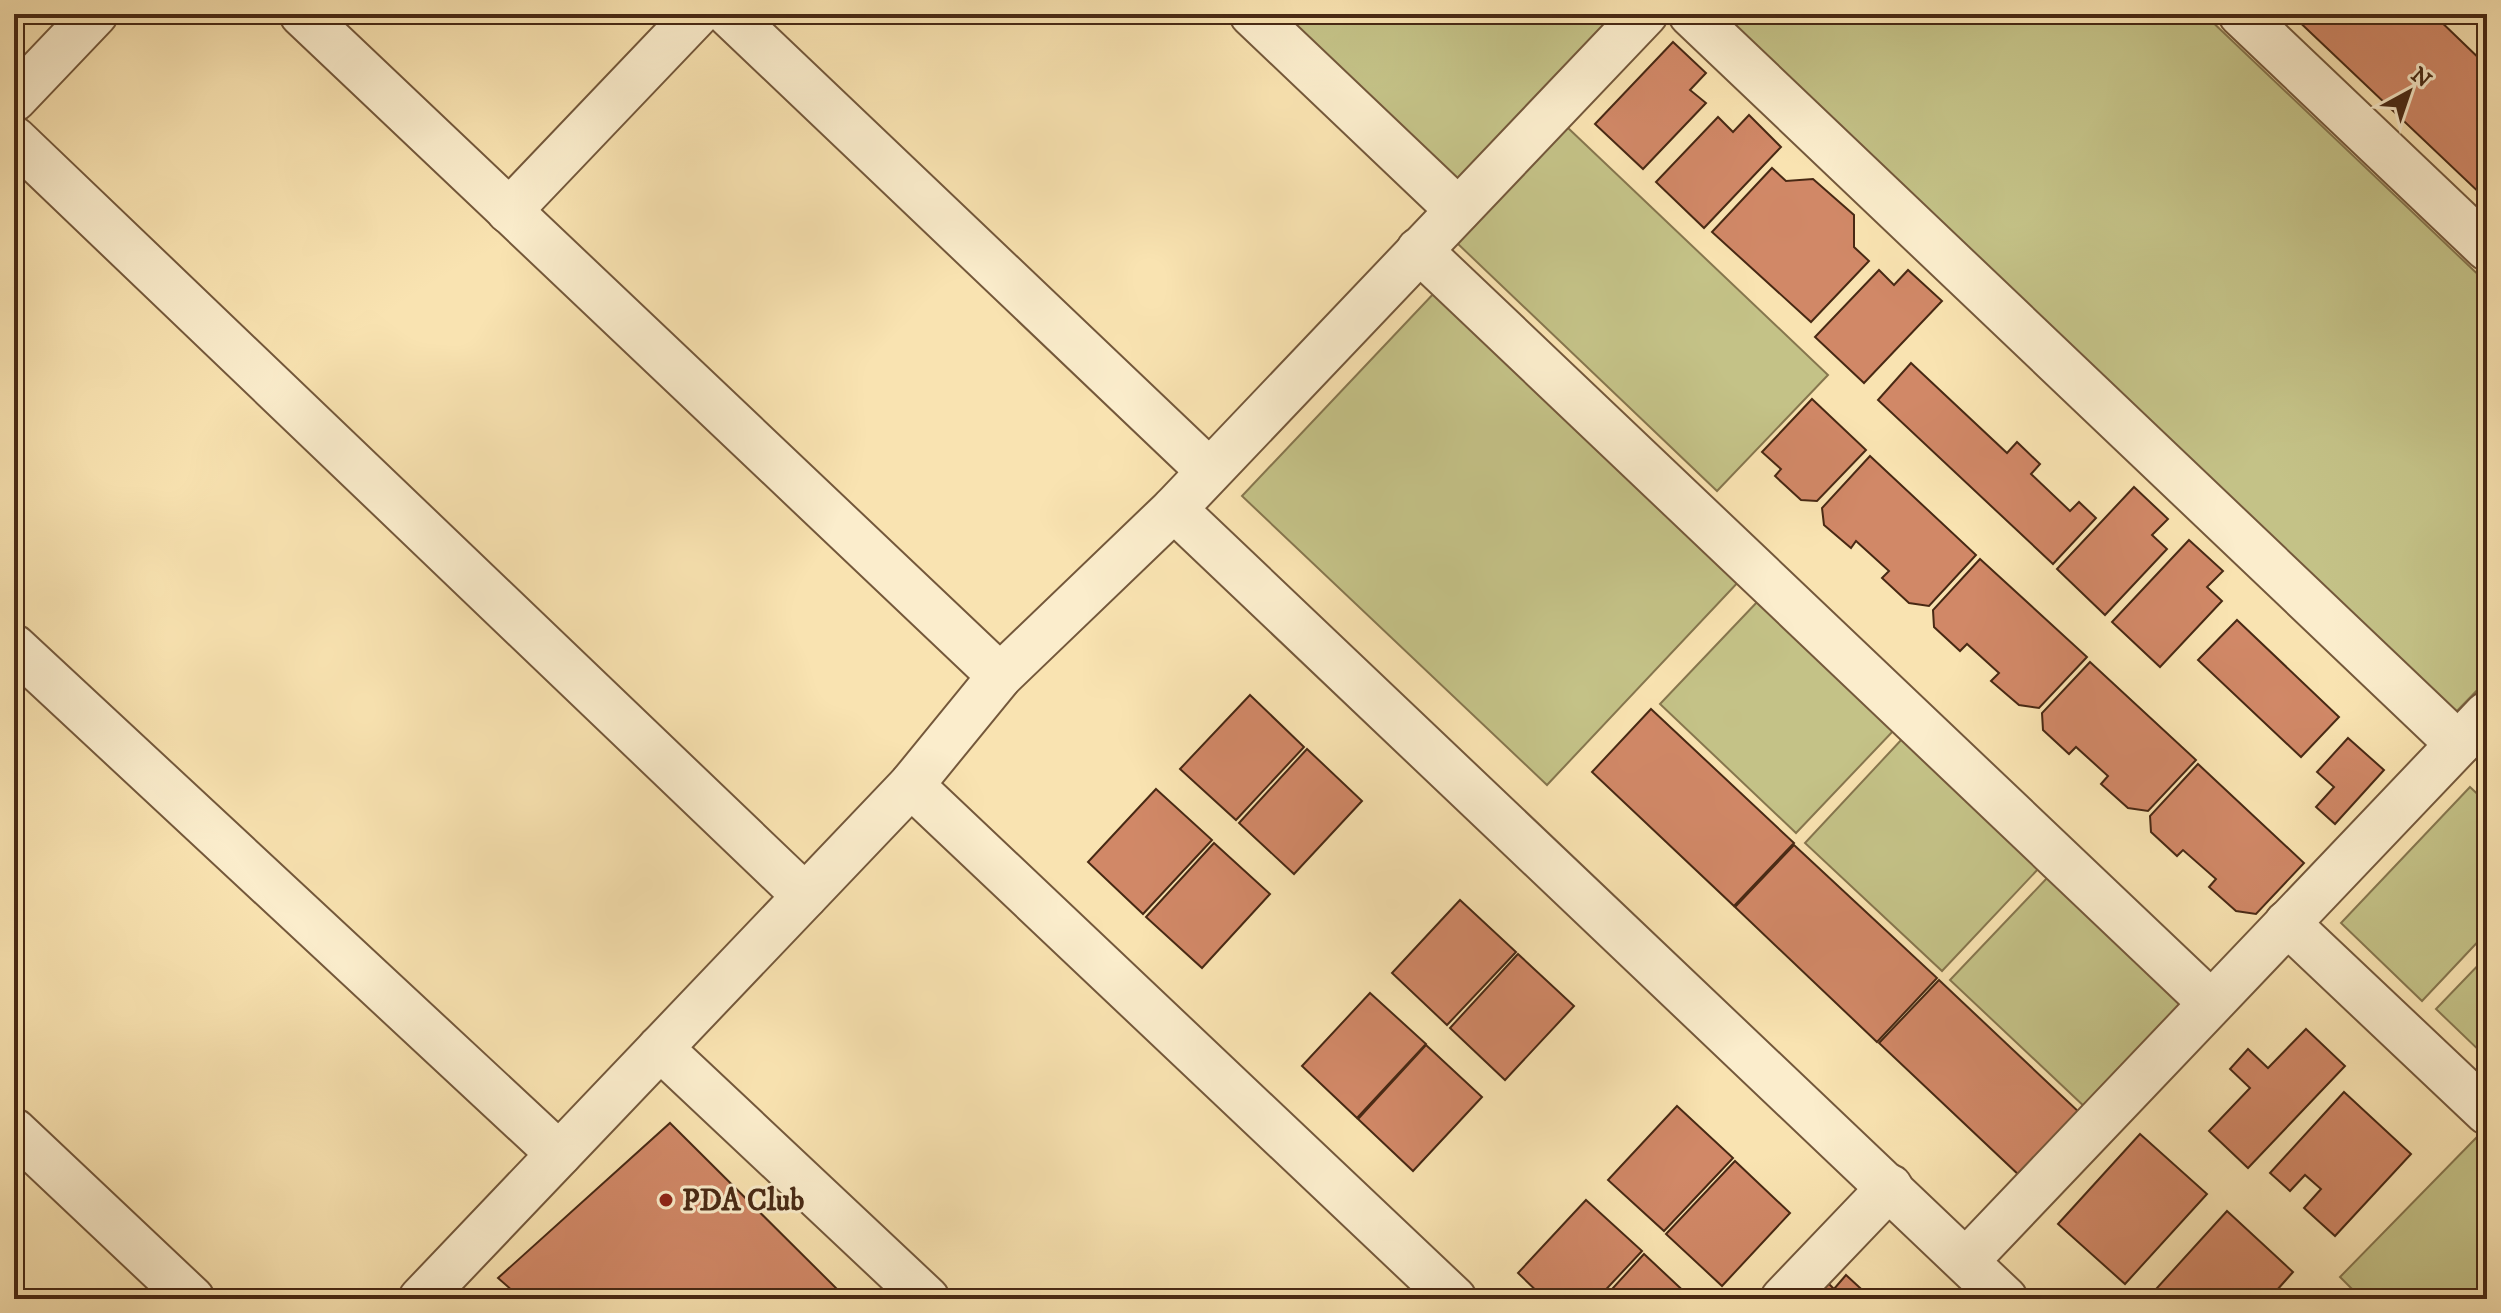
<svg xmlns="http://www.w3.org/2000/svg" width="2501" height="1313" viewBox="0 0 2501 1313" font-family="'IM FELL DW Pica',serif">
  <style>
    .green { fill: #c4c287; stroke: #86764e; stroke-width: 2 }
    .building { fill: #d18867; stroke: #482914; stroke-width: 2 }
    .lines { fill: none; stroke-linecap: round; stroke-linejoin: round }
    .street-casing { stroke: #74583b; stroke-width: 48 }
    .street { stroke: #fbedcc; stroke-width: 44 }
    .poi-dot { fill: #8f2418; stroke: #fbedcc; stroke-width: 3 }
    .labels { text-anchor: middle; stroke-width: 6; stroke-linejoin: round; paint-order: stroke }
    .poi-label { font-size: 30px; font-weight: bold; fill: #482914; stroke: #fbedcc; text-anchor: start }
  </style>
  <rect width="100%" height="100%" fill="#f9e3b1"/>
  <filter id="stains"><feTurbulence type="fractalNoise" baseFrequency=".0025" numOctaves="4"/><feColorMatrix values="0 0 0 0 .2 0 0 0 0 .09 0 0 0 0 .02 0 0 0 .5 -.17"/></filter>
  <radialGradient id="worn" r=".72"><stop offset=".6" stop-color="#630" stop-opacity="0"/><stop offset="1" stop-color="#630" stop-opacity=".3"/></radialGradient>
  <g class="green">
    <path d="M1282 14H1627L1457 193Z"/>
    <path d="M1720 14H2204L2487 283V680L2456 712Z"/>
    <path d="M1567 127 1828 375 1717 491 1457 243Z"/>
    <path d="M1437 290 1742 578 1547 785 1242 496Z"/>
    <path d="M1759 600 1895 729 1796 833 1660 704Z"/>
    <path d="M1903 738 2040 867 1942 971 1805 843Z"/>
    <path d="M2470 787 2487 803V932L2422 1001 2341 923Z"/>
    <path d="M2049 876 2185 1005 2087 1109 1950 980Z"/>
    <path d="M2487 956V1058L2436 1009Z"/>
    <path d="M2476 1138 2487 1149V1299H2362L2340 1277Z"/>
  </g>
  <g class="building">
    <path d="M2291 14H2433L2487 66V200Z"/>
    <path d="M1673 42 1706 73 1690 90 1706 103 1643 169 1595 124Z"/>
    <path d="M1749 115 1781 147 1704 228 1656 182 1718 117 1733 132Z"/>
    <path d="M1772 168 1786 181 1813 179 1854 215V247L1869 261 1811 322 1712 232Z"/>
    <path d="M1879 270 1894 285 1908 270 1942 301 1864 383 1815 337Z"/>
    <path d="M1911 363 2007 453 2017 442 2040 464 2031 474 2070 511 2079 502 2096 518 2053 564 1878 400Z"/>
    <path d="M1812 399 1866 450 1817 501 1801 500 1775 476 1781 469 1762 452Z"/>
    <path d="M1870 456 1976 555 1929 606 1909 603 1882 578 1889 571 1856 541 1851 548 1824 525 1822 508Z"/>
    <path d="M2134 487 2168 519 2152 535 2167 549 2105 615 2057 569Z"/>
    <path d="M2189 540 2223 571 2207 587 2222 601 2160 667 2112 622Z"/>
    <path d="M1980 559 2087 657 2039 708 2019 705 1991 681 1999 673 1967 644 1960 651 1934 627 1933 610Z"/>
    <path d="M2237 620 2339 717 2301 757 2198 660Z"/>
    <path d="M2090 662 2196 760 2148 811 2128 808 2101 784 2108 776 2076 747 2069 754 2043 730 2042 713Z"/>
    <path d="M1250 695 1304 747 1236 820 1180 769Z"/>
    <path d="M1651 709 1794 843 1734 906 1592 772Z"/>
    <path d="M2348 738 2384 770 2335 824 2316 807 2334 787 2317 772Z"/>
    <path d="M1307 749 1362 801 1294 874 1239 823Z"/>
    <path d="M2198 764 2304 863 2256 914 2236 911 2209 887 2216 879 2183 850 2177 856 2151 832 2150 816Z"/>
    <path d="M1156 789 1212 840 1143 914 1088 862Z"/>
    <path d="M1214 843 1270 894 1202 968 1146 917Z"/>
    <path d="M1794 845 1937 978 1877 1042 1735 907Z"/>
    <path d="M1460 900 1516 952 1447 1025 1392 973Z"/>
    <path d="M1518 954 1574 1006 1505 1080 1450 1028Z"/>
    <path d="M1939 980 2081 1114 2021 1177 1879 1043Z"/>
    <path d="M1370 993 1426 1044 1357 1118 1302 1066Z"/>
    <path d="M2306 1029 2345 1066 2248 1168 2209 1131 2250 1088 2230 1069 2248 1049 2268 1068Z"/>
    <path d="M1426 1045 1482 1097 1413 1171 1358 1119Z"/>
    <path d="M2344 1092 2411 1154 2335 1236 2304 1208 2321 1189 2305 1175 2290 1191 2270 1173Z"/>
    <path d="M1677 1106 1733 1158 1664 1231 1608 1180Z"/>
    <path d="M670 1123 847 1299H522L498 1278Z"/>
    <path d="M2140 1134 2207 1194 2125 1284 2058 1224Z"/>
    <path d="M1735 1161 1790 1213 1722 1286 1666 1234Z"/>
    <path d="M1586 1200 1642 1251 1597 1299H1545L1518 1273Z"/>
    <path d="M2227 1211 2293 1272 2269 1299H2147Z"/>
    <path d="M1644 1254 1692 1299H1603Z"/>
    <path d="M1846 1275 1872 1299H1805L1824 1279 1834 1289Z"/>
  </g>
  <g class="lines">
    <g class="street-casing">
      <g id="street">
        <path d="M302 14 1000 676"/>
        <path d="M729 14 1209 471"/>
        <path d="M1252 14 1458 210"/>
        <path d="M1691 14 2458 744"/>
        <path d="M2241 14 2487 248"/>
        <path d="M14 99 95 14"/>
        <path d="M14 139 805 896"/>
        <path d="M509 211 697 14"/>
        <path d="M1419 250 2211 1003"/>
        <path d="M1174 509 2005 1299"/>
        <path d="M14 647 559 1154"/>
        <path d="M911 785 1454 1299"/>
        <path d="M2287 923 2487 1112"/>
        <path d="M660 1048 927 1299"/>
        <path d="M14 1131 192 1299"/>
        <path d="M1966 1261 2487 714"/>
        <path d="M421 1299 911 785 1000 676 1174 509 1645 14"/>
        <path d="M1783 1299 1890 1187"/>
      </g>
    </g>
    <use href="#street" class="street"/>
  </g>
  <circle class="poi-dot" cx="666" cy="1200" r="8"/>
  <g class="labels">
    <g class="poi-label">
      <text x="682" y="1210">PDA Club</text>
    </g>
  </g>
  <rect width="2501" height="1313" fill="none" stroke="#f9e3b1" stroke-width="48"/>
  <rect x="16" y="16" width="2469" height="1281" fill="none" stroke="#482914" stroke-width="4"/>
  <rect x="24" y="24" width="2453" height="1265" fill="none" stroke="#482914" stroke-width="2"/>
  <g transform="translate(2409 92) rotate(40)" stroke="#fbedcc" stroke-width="6" paint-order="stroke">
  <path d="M0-6L14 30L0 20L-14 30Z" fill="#482914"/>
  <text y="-12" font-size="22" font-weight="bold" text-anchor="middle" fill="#482914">N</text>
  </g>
  <rect width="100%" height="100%" filter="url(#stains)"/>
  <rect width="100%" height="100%" fill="url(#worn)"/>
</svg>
